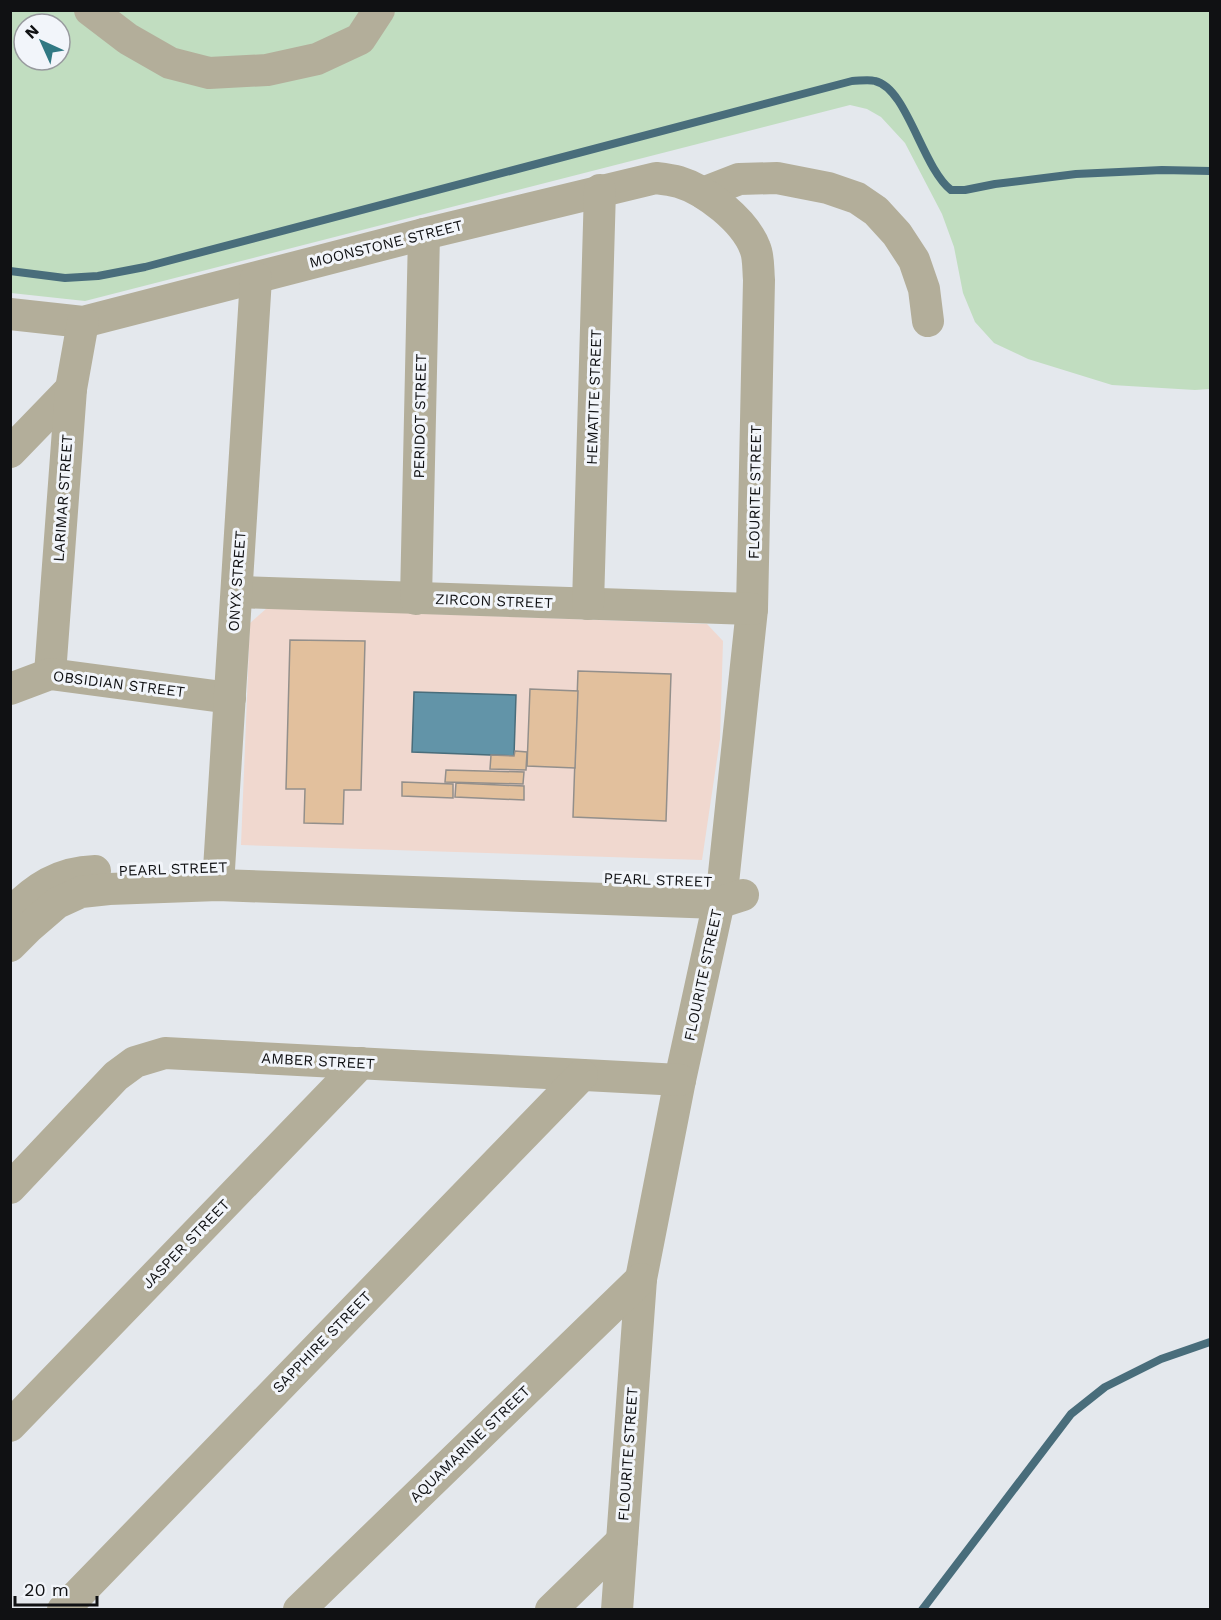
<svg xmlns="http://www.w3.org/2000/svg" width="1221" height="1620" viewBox="0 0 1221 1620" font-family="'Work Sans',sans-serif">
  <style>
    .commercial { fill: #f0d8cf }
    .green { fill: #c1ddc0; fill-rule: evenodd }
    .water { fill: #6294a8; stroke: #496d7b; stroke-width: 1.5 }
    .lines { fill: none; stroke-linecap: round; stroke-linejoin: round }
    .stream { stroke: #496d7b; stroke-width: 8 }
    .building { fill: #e2c09d; stroke: #938f8b; stroke-width: 1.5 }
    .minor { stroke: #b3ae9a; stroke-width: 32 }
    .labels { text-anchor: middle; stroke-width: 6; stroke-linejoin: round; paint-order: stroke }
    .street-label { font-size: 15px; fill: #101113; stroke: #f2f5fa }
  </style>
  <rect width="100%" height="100%" fill="#e4e8ed"/>
  <path class="commercial" d="M267 608 707 624 723 641 720 739 702 860 241 845 250 623Z"/>
  <path class="green" d="M11 11H1210V389L1195 390 1112 385 1028 359 994 343 975 322 963 293 954 247 942 214 905 143 881 117 867 109 850 105 85 301 11 293ZM24 24H60V60H24Z"/>
  <path class="water" d="M414 692 516 695 514 756 412 752Z"/>
  <g class="lines">
    <g class="stream">
      <path d="M10 271 65 278 98 276 145 267 852 81C859 81 868 79 875 81 907 88 922 167 951 190H965L995 184 1076 174 1162 170 1210 171"/>
      <path d="M922 1610 1071 1414 1105 1387 1161 1359 1210 1342"/>
    </g>
  </g>
  <g class="building">
    <path d="M290 640 365 641 361 790H344L343 824 304 823 305 789H286Z"/>
    <path d="M578 671 671 674 666 821 573 817Z"/>
    <path d="M530 689 578 691 575 768 527 766Z"/>
    <path d="M515 751 527 752 526 770 490 769 491 755 514 756Z"/>
    <path d="M446 770 524 772 523 784 445 782Z"/>
    <path d="M402 782 453 784V798L402 796Z"/>
    <path d="M456 783 524 786V800L455 797Z"/>
  </g>
  <g class="lines">
    <g class="minor">
      <path d="M90 10 128 39 170 63 209 73 267 70 317 59 360 39 379 10"/>
      <path d="M703 193 739 179 777 178 828 188 857 198 876 211 897 234 914 260 924 289 928 321"/>
      <path d="M10 314 83 322 424 234 656 178C664 179 672 180 679 182 706 190 745 221 755 248 759 257 758 270 759 280L752 609 723 883 680 1080 641 1279 617 1610"/>
      <path d="M10 452 71 389"/>
      <path d="M237 592 752 609"/>
      <path d="M416 599 424 234"/>
      <path d="M588 604 600 190"/>
      <path d="M50 674 71 389 83 322"/>
      <path d="M10 689 50 674 230 698"/>
      <path d="M218 885 256 278"/>
      <path d="M10 914C35 888 59 872 95 871"/>
      <path d="M10 946 28 928 57 903 81 892 109 889 218 885 718 903 743 895"/>
      <path d="M10 1188 116 1076 135 1062 165 1053 680 1080"/>
      <path d="M10 1426 361 1063"/>
      <path d="M63 1610 582 1075"/>
      <path d="M299 1610 641 1279"/>
      <path d="M551 1610 622 1541"/>
    </g>
  </g>
  <g class="labels">
    <g class="street-label">
      <text transform="translate(386 244) rotate(-14)" y="5">MOONSTONE STREET</text>
      <text transform="translate(594 397) rotate(-88)" y="5">HEMATITE STREET</text>
      <text transform="translate(420 416) rotate(-89)" y="5">PERIDOT STREET</text>
      <text transform="translate(755 492) rotate(-89)" y="5">FLOURITE STREET</text>
      <text transform="translate(63 498) rotate(-86)" y="5">LARIMAR STREET</text>
      <text transform="translate(237 581) rotate(-86)" y="5">ONYX STREET</text>
      <text transform="translate(494 601) rotate(2)" y="5">ZIRCON STREET</text>
      <text transform="translate(119 684) rotate(7)" y="5">OBSIDIAN STREET</text>
      <text transform="translate(173 869) rotate(-2)" y="5">PEARL STREET</text>
      <text transform="translate(658 880) rotate(2)" y="5">PEARL STREET</text>
      <text transform="translate(703 975) rotate(-78)" y="5">FLOURITE STREET</text>
      <text transform="translate(318 1061) rotate(3)" y="5">AMBER STREET</text>
      <text transform="translate(186 1244) rotate(-46)" y="5">JASPER STREET</text>
      <text transform="translate(322 1342) rotate(-46)" y="5">SAPPHIRE STREET</text>
      <text transform="translate(470 1444) rotate(-44)" y="5">AQUAMARINE STREET</text>
      <text transform="translate(628 1454) rotate(-86)" y="5">FLOURITE STREET</text>
    </g>
  </g>
  <rect width="1221" height="1620" fill="none" stroke="#101113" stroke-width="24"/>
  <g transform="translate(42 42) rotate(315)"><circle r="28" fill="#f2f5fa" stroke="#989a9e" stroke-width="1.5"/>
  <path d="M0-4.5L10 22L0 15L-10 22Z" fill="#317983"/>
  <text y="-9" font-size="16" font-weight="bold" text-anchor="middle" fill="#101113">N</text>
  </g>
  <path d="M15 1596v9h82v-9" fill="none" stroke="#101113" stroke-width="3"/>
  <text x="24" y="1596" font-size="18" fill="#101113" stroke="#f2f5fa" stroke-width="4.5" paint-order="stroke">20 m</text>
</svg>
